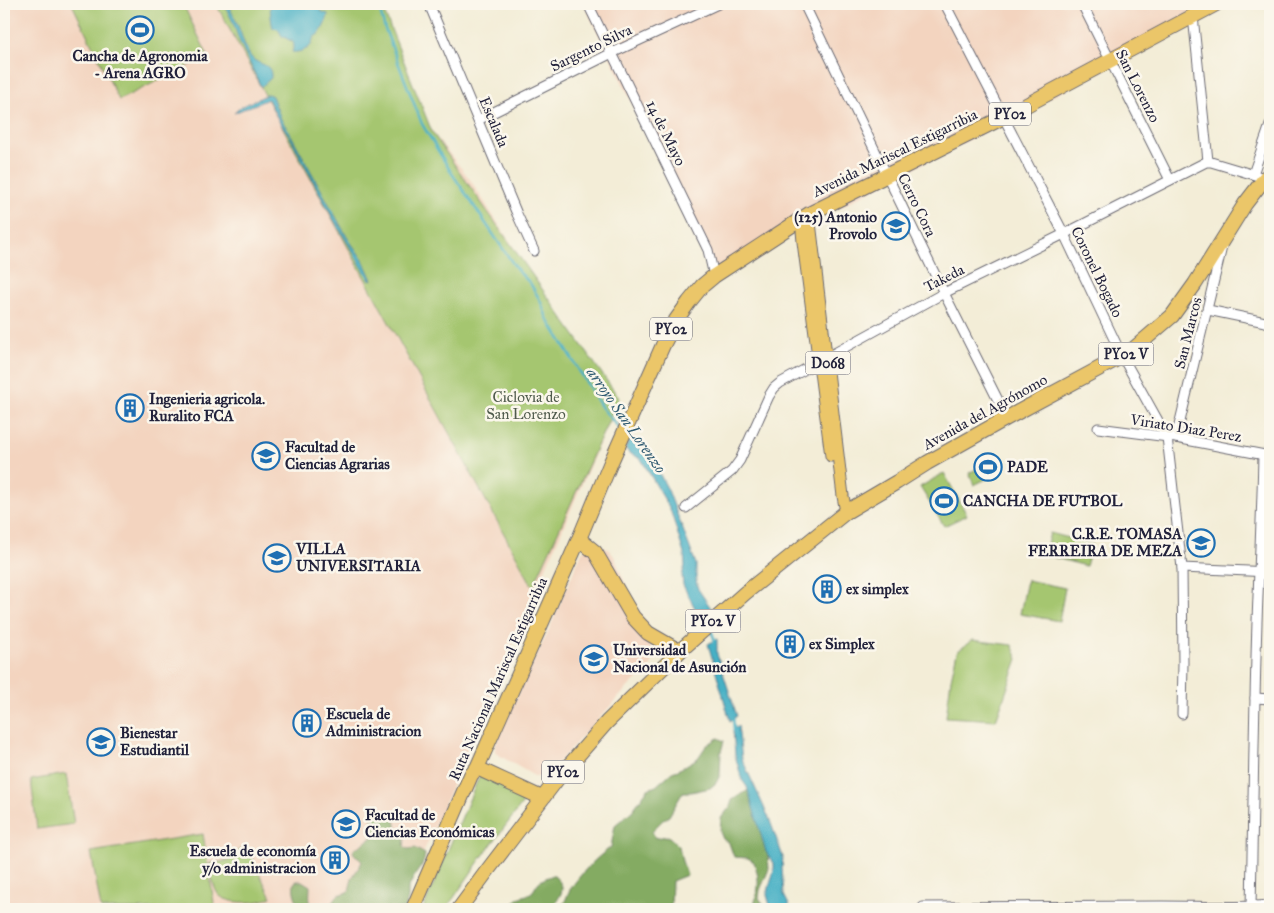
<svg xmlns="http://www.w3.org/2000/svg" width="1274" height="913" viewBox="0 0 1274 913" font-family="'IM FELL Great Primer',serif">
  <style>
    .built { fill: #f3d4bf }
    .green { fill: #a5c66f; stroke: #647455 }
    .forest { fill: #84ab62; stroke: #53664e }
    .water { fill: #46b0c5; stroke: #346980 }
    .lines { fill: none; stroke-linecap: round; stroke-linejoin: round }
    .stream { stroke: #46b0c5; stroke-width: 2.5 }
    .minor-casing { stroke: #6b6972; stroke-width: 11 }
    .major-casing { stroke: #6b6972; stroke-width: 13 }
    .highway-casing { stroke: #6b6972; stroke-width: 16 }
    .minor { stroke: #fff; stroke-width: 9 }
    .major { stroke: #ebc669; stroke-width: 11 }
    .highway { stroke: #ebc669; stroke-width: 14 }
    .labels { text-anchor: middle; stroke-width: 5; stroke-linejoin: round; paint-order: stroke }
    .shield { fill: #fbf7ec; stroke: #636270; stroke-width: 1 }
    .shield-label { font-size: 14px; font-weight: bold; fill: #22223b }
    .street-label { font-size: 15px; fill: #22223b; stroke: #fbf7ec }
    .poi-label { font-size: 15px; font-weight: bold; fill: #22223b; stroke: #fbf7ec; text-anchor: start }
    .park-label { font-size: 15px; fill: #505b4d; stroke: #fbf7ec }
    .water-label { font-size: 16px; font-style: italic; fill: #305b72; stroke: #fbf7ec }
  </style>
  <rect width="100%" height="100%" fill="#fbf7ec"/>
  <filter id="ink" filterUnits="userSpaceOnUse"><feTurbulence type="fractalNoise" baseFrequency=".02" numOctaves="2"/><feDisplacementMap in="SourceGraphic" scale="10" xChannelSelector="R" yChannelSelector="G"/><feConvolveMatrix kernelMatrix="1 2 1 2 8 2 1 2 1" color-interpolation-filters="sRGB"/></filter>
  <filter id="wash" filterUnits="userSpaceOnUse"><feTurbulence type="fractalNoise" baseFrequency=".0096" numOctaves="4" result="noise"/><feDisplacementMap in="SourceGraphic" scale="20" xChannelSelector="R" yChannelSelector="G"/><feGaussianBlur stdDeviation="1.12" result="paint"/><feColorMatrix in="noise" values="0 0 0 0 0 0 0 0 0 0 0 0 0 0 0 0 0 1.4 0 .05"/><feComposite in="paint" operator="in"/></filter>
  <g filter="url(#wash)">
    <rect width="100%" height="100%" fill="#f3edd7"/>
    <g class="built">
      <path d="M4 4H381L432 132 469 178 559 318 619 398 399 909H4Z"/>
      <path d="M584 4H1230L715 272Z"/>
      <path d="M597 545 607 548 614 556 651 648 652 655V663L648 669 632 683 549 772 544 776 536 777 497 754 495 752V746L508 716 551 625 582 552 589 547Z"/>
    </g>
    <g class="green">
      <path d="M72 4H183L208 56 119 100Z"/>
      <path d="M216 4H381L432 132 459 171 619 398 533 587 265 95Z"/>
      <path d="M993 460 998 473 974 485 969 473Z"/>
      <path d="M944 473 967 515 944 526 920 487Z"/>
      <path d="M1050 533 1092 544 1086 566 1044 555Z"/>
      <path d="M1027 580 1065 588 1059 621 1020 614Z"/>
      <path d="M972 640 1012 645 1018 659 996 720 946 717 951 679 957 652Z"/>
      <path d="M481 772 526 796 525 800 482 857 446 909H423Z"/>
      <path d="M66 774 74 824 37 829 31 780Z"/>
      <path d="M203 834 215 909H101L91 852Z"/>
      <path d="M245 844 271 897C260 904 227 905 218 894 212 885 211 874 210 863 233 861 230 860 245 844Z"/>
    </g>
    <g class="forest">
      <path d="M718 738 724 741 721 752 720 775 716 783 710 788 691 792H683L669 816 663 820 652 831 655 838 668 836 679 846 682 861 687 875 672 881 671 907 683 909H559C567 901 566 896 571 888 582 872 595 859 611 847L615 825 632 811 648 789 656 786 672 772 678 770 698 758 706 746Z"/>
      <path d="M751 790 775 847 768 855 769 869 760 890 759 898 767 909H753C758 890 761 882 754 862L748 858 734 857 729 843 723 839 720 832 721 818 730 807 732 800 747 791Z"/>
      <path d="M378 803C381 806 382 809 385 813 391 820 397 817 396 829L392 832V836L399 833 403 835 405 839 404 847 408 849 415 848 425 854C424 866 419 868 414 877 411 882 411 884 408 888V898L405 909H322L331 904 338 895 346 893 349 891 352 878 362 862C359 857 355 856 353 852L355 848C363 845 367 840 374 836L375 831 372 819 375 814 373 804Z"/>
      <path d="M553 875C570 889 559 895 552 909H513C514 894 523 899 532 892 535 889 536 885 539 882 542 879 549 877 553 875Z"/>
      <path d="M297 881H302L310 886C310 896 307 908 319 909H300C297 900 292 893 294 883Z"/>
    </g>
    <g class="water">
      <path d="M224 4H228C231 11 235 18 238 26 242 35 246 53 253 59 261 66 272 63 271 78L261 87 239 40 233 22Z"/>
      <path d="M278 4H318L320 11 328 14C328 19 323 28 320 33L314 37C313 39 312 42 311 45 308 50 297 53 292 52L294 45 293 42 282 36 278 29 273 28C271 21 271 15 270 8L272 5Z"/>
      <path d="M268 94 272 96 281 119 291 135 347 237 363 260 372 280 369 279 334 220 289 135 279 121 268 99 234 113C242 104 257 100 268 94Z"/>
      <path d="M631 436 637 446 645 451 657 469 668 490 696 564V580L698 589 713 611 701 620 683 585 682 575 685 566 684 554 670 509 641 459 629 453 625 448Z"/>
      <path d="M717 639V654L737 716 730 721 708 644Z"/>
      <path d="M738 726 742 759 769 818 783 857 782 868 784 895 791 909H771L767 895 774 870V864L766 852 747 787 742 780 735 755 733 730Z"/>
    </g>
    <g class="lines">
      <g class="stream">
        <path d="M378 4 385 29 422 124 451 172 518 271 530 283 540 300 547 318 602 408 620 429"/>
        <path d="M711 630 715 641"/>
        <path d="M733 716 734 731"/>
      </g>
    </g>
  </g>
  <g filter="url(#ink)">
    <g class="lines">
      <g class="minor-casing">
        <g id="minor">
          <path d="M429 4 517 214 534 251"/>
          <path d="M588 4 708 250 714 276"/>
          <path d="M804 4 944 293 1007 418"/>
          <path d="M945 4 1064 234 1122 356 1167 437 1182 568 1183 663 1182 714"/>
          <path d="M1082 4 1170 180"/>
          <path d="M1193 16 1208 161"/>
          <path d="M478 120 612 53 718 4"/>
          <path d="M1253 174 1270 125"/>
          <path d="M1208 310 1270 323"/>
          <path d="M1098 428 1176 438 1270 456"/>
          <path d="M1176 438 1222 247"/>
          <path d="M686 508 732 471 740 460 769 396 774 388 780 383 944 293 1064 234 1206 162H1211L1268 179"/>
          <path d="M1182 568 1270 572"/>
          <path d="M1255 698 1270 699"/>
          <path d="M923 907C1003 907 1083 907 1163 906 1199 906 1235 908 1270 905"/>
          <path d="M1251 907C1253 812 1254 717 1257 622 1259 566 1262 510 1263 455"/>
        </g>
      </g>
      <g class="major-casing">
        <g id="major">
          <path d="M809 214 843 496 846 512"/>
          <path d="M801 219 803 242 831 456"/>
        </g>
      </g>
      <g class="highway-casing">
        <g id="highway">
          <path d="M579 539 595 552 633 617 648 633 679 651"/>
          <path d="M477 768 542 798"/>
          <path d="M413 909 471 775 477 768 579 539 611 462 663 345 676 320 689 302 702 286 714 276 809 214 1004 117 1216 4"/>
          <path d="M459 909 487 871 558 778 607 722 682 649 745 593 846 512 897 482 927 463 1007 418 1130 352 1172 316 1195 284 1245 204 1265 178 1270 174"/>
        </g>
      </g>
      <use href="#minor" class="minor"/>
      <use href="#major" class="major"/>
      <use href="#highway" class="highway"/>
    </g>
  </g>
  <defs>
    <g id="stadium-ring" transform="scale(1.4375)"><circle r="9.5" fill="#fbf7ec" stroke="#1f6fb2" stroke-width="1.5"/><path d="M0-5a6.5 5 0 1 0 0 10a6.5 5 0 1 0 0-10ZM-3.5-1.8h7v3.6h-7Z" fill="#1f6fb2"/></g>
    <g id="school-ring" transform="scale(1.4375)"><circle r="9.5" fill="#fbf7ec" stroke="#1f6fb2" stroke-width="1.5"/><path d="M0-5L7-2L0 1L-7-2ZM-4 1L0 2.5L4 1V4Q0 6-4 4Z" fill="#1f6fb2"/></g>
    <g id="building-ring" transform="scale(1.4375)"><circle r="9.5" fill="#fbf7ec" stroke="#1f6fb2" stroke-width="1.5"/><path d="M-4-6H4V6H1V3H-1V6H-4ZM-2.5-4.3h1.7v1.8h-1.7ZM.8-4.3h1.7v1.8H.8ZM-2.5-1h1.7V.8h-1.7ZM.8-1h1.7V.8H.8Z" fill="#1f6fb2"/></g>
    <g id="university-ring" transform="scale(1.4375)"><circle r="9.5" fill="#fbf7ec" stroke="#1f6fb2" stroke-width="1.5"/><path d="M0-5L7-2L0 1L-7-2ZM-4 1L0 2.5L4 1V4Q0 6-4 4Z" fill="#1f6fb2"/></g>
  </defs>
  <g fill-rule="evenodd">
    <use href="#stadium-ring" x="140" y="30"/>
    <use href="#school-ring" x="896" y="226"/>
    <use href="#building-ring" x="130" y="408"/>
    <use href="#university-ring" x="266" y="456"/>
    <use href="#stadium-ring" x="988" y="467"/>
    <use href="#stadium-ring" x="944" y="501"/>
    <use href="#school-ring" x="1201" y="543"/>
    <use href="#university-ring" x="277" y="558"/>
    <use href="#building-ring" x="827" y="589"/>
    <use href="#building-ring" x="790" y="644"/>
    <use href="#university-ring" x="594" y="659"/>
    <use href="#building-ring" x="307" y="723"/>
    <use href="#university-ring" x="101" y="742"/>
    <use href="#university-ring" x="346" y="824"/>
    <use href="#building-ring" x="335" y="860"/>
  </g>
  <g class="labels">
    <g class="shield">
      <rect x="989" y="102.5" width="42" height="23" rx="4"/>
      <rect x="650" y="317.5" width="42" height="23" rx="4"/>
      <rect x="1098.5" y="342.5" width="55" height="23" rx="4"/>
      <rect x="805.5" y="351.5" width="45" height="23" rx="4"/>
      <rect x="685.5" y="609.5" width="55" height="23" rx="4"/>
      <rect x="542" y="760.5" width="42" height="23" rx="4"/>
    </g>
    <g class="shield-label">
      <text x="1010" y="119">PY02</text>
      <text x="671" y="334">PY02</text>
      <text x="1126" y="359">PY02 V</text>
      <text x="828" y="368">D068</text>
      <text x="713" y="626">PY02 V</text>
      <text x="563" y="777">PY02</text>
    </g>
    <g class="street-label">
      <text transform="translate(591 48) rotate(-26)" y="5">Sargento Silva</text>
      <text transform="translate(1138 86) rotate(63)" y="5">San Lorenzo</text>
      <text transform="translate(494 122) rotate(67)" y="5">Escalada</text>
      <text transform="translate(666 133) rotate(64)" y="5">14 de Mayo</text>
      <text transform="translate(895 153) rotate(-26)" y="5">Avenida Mariscal Estigarribia</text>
      <text transform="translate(917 205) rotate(64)" y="5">Cerro Cora</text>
      <text transform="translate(1097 272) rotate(64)" y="5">Coronel Bogado</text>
      <text transform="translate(944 278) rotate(-27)" y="5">Takeda</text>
      <text transform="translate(1188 333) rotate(-76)" y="5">San Marcos</text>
      <text transform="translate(985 412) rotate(-29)" y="5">Avenida del Agrónomo</text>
      <text transform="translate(1186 428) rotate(9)" y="5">Viriato Diaz Perez</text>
      <text transform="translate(498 679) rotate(-66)" y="5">Ruta Nacional Mariscal Estigarribia</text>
    </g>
    <g class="poi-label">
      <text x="140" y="61" text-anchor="middle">Cancha de Agronomia<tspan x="140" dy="17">- Arena AGRO</tspan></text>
      <text x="877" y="222" text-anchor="end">(125) Antonio<tspan x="877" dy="17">Provolo</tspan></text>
      <text x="149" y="404">Ingenieria agricola.<tspan x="149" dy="17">Ruralito FCA</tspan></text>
      <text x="285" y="452">Facultad de<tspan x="285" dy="17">Ciencias Agrarias</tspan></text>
      <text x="1007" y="472">PADE</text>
      <text x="963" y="506">CANCHA DE FUTBOL</text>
      <text x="1182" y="539" text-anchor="end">C.R.E. TOMASA<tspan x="1182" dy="17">FERREIRA DE MEZA</tspan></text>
      <text x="296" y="554">VILLA<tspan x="296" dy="17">UNIVERSITARIA</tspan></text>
      <text x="846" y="594">ex simplex</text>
      <text x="809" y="649">ex Simplex</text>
      <text x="613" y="655">Universidad<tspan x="613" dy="17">Nacional de Asunción</tspan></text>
      <text x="326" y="719">Escuela de<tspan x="326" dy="17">Administracion</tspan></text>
      <text x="120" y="738">Bienestar<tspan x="120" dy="17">Estudiantil</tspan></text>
      <text x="365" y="820">Facultad de<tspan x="365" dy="17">Ciencias Económicas</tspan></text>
      <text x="316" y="856" text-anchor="end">Escuela de economía<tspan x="316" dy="17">y/o administracion</tspan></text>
    </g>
    <g class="park-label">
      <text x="526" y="402">Ciclovia de<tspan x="526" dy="17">San Lorenzo</tspan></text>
    </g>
    <g class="water-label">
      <text transform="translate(627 420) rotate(55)" y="6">arroyo San Lorenzo</text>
    </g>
  </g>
  <rect width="1274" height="913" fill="none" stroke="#fbf7ec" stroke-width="20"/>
</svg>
